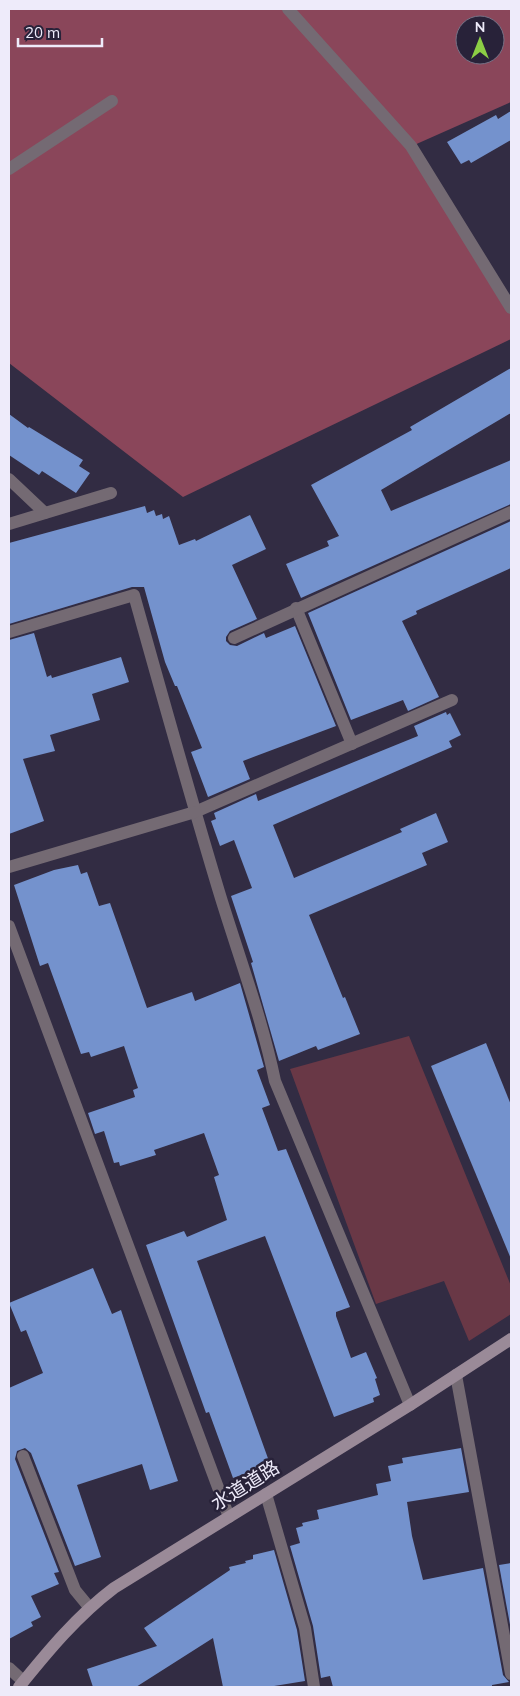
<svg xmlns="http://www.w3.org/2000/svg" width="520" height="1696" viewBox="0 0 520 1696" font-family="Mulish,'Noto Sans JP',sans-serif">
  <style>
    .green { fill: #693846 }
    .forest { fill: #8a465a; fill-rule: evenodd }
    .building { fill: #7492cd }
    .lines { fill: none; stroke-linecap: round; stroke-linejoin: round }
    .lane { stroke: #746a73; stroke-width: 12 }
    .street { stroke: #746a73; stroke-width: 12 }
    .secondary { stroke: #9a8a98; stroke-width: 12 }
    .labels { text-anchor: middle; stroke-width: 5; stroke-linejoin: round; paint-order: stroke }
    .street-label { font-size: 19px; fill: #eeebfa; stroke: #282239 }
  </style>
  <rect width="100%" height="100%" fill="#322c43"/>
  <path class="green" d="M409 1036 511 1286V1314L469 1341 444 1281 376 1304 290 1069Z"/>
  <path class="forest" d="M9 9H511V102L412 146 511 308V339L183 497 9 363ZM465 25H495V55H465Z"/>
  <g class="building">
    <path d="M511 111V140L471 163 469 160 461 164 447 142 496 115 498 119Z"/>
    <path d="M511 368V413L381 490 391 511 511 460V504L301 598 286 564 329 546 327 541 339 536 311 485 412 430 410 427Z"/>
    <path d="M9 414 28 428 29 427 83 460 79 466 90 473 76 493 42 471 39 475 9 455Z"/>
    <path d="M145 506 147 513 154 510 156 516 162 514 163 519 169 516 179 545 195 539 196 541 250 515 266 549 232 565 257 619 230 631 226 637V641L230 645 237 646 264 633 266 638 295 626 336 726 243 761 250 779 208 797 191 752 202 748 177 686H175L165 662 144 587H132L9 624V543Z"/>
    <path d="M511 521V568L416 611 417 614 402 621 439 697 408 711 403 700 351 720 308 613Z"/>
    <path d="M34 633 47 677 51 675 52 678 121 657 129 682 92 694 100 720 50 735 55 751 23 759 44 821 9 834V640Z"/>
    <path d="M446 712 447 715 450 713 461 735 449 741 452 747 273 825 294 878 402 832 400 829 436 813 448 842 422 853 427 865 309 915 343 998 345 997 360 1034 318 1050 316 1046 279 1061 251 963 253 962 231 896 252 888 234 840 220 846 211 821 216 819 214 813 256 794 258 801 418 736 414 726Z"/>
    <path d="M78 865 81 874 87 872 99 906 110 903 147 1008 192 992 195 1001 240 983 264 1067 257 1070 270 1105 262 1108 278 1151 286 1149 350 1307 336 1312V1316L351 1358 366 1352 377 1378 375 1379 380 1395 373 1398 374 1402 334 1417 265 1236 197 1261 270 1464 233 1478 209 1412 206 1413 146 1245 184 1231 187 1237 227 1220 214 1177 219 1175 204 1133 154 1150 156 1155 120 1166 119 1162 114 1163 104 1131 95 1134 88 1113 135 1097 133 1090 138 1088 124 1046 91 1057 89 1052 81 1054 48 963 40 966 14 885 54 870Z"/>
    <path d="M486 1043 511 1105V1259L431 1066Z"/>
    <path d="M93 1268 112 1314 121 1310 178 1481 150 1490 142 1464 77 1485 101 1557 75 1566 31 1453 25 1448 17 1451 15 1459 59 1572 54 1573 59 1584 31 1596 41 1617 31 1622 33 1626 9 1639V1388L43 1373 26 1330 21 1332 9 1303Z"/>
    <path d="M461 1448 469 1492 407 1502 412 1536 423 1580 483 1568 503 1675 509 1682 492 1685V1687H333L330 1676 321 1678 313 1626 290 1546 300 1543 296 1528 303 1526 302 1523 319 1519 317 1510 378 1495 376 1484 391 1481 388 1466 403 1463 402 1458Z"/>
    <path d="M274 1550 297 1630 305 1681 268 1687H223L213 1638 136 1687H93L87 1669 157 1646 144 1628 230 1570 229 1567 246 1563 245 1561 253 1559V1555Z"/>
    <path d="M511 1563V1630L499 1565Z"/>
  </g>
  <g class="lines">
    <g class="lane">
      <path d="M9 524 111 493"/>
      <path d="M296 608 352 744"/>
      <path d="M234 638 511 512"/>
      <path d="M195 812 452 700"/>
      <path d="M456 1375 511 1674"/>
      <path d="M23 1456 75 1590 89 1607"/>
      <path d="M9 1668 23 1681"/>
    </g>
    <g class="street">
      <path d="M288 9 411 146 511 308"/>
      <path d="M9 169 112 101"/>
      <path d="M9 479 45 513"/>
      <path d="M9 632 134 595C162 695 190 796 220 895 239 957 262 1018 275 1081L410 1405"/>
      <path d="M9 867 195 812"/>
      <path d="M9 926 229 1517"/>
      <path d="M266 1494 305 1628 314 1687"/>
    </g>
    <path class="secondary" d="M19 1687C48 1651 77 1616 114 1588L410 1405 511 1339"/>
  </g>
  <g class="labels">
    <g class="street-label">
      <text transform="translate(245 1485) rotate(-32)" y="7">水道道路</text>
    </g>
  </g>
  <rect width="520" height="1696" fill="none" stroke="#eeebfa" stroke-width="20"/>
  <g transform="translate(480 40)"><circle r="24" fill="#282239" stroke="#777286"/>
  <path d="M0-4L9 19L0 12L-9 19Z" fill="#8cce45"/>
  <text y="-8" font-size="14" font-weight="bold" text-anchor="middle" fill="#eeebfa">N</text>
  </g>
  <path d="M18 38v8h84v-8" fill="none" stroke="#eeebfa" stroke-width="2.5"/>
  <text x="25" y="38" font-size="15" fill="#eeebfa" stroke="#282239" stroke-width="4" paint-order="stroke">20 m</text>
</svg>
